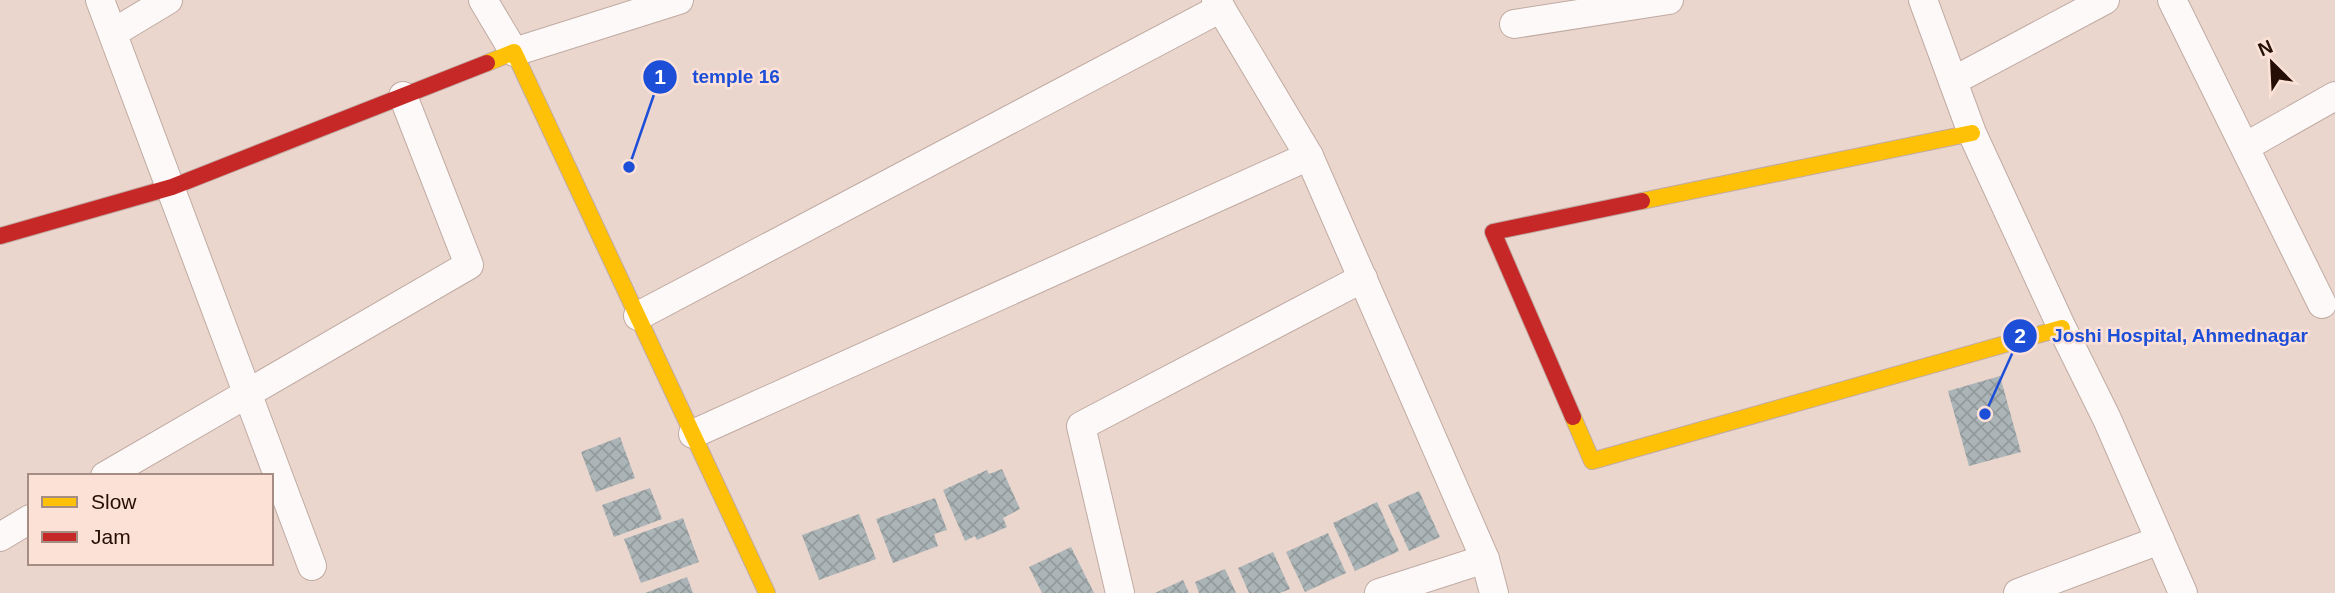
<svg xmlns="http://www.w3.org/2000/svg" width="2335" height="593" viewBox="0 0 2335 593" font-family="Arial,sans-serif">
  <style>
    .building { fill: url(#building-cross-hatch) }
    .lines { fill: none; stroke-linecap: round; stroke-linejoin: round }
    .street-casing { stroke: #c0aba3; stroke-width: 30 }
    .slow-casing { stroke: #c0aba3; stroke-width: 18 }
    .jam-casing { stroke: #c0aba3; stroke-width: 18 }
    .street { stroke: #fcf9f8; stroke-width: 28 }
    .slow { stroke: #ffc107; stroke-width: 16 }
    .jam { stroke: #c62828; stroke-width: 16 }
    .leader { fill: none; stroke: #1d4ed8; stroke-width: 2.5 }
    .callout-dot { fill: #1d4ed8; stroke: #fce1d7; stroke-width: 2.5 }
    .mark-label { font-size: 21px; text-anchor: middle; font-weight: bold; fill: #fff }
    .callout-label { font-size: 19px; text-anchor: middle; font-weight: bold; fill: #1d4ed8; stroke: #fce1d7; stroke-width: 5; stroke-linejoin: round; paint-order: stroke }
  </style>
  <defs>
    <pattern id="building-cross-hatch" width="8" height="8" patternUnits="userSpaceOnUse" patternTransform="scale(1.75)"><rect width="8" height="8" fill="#abb4b7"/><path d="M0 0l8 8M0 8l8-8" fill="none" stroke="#939a9c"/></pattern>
  </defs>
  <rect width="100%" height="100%" fill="#ebd6ce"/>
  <g class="building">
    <path d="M2000 376 2021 452 1969 466 1948 391Z"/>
    <path d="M620 437 635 478 596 492 581 452Z"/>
    <path d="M1002 469 1020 509 1003 518 1007 527 977 540 975 536 965 541 943 490 987 470 989 474Z"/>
    <path d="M650 488 662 519 614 537 602 505Z"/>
    <path d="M1419 491 1440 537 1409 551 1388 505Z"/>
    <path d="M935 498 947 530 934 534 938 546 893 563 876 519Z"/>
    <path d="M1377 502 1399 551 1355 571 1333 523Z"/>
    <path d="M859 514 876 559 819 580 802 535Z"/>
    <path d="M683 518 699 562 641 583 624 539Z"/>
    <path d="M1328 533 1346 573 1305 592 1286 552Z"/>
    <path d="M1071 547 1094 593H1042L1029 567Z"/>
    <path d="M1273 552 1290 589 1280 593H1249L1238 568Z"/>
    <path d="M1225 569 1236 593H1199L1195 582Z"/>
    <path d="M687 577 693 593H645Z"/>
    <path d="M1183 580 1189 593H1155Z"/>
  </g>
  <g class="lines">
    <g class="street-casing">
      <g id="street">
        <path d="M100 0 312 566"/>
        <path d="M483 0 514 52 679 0"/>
        <path d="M1216 0 1309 156 1485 559 1494 593"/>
        <path d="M1923 0 1972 133 2062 328 2107 419 2183 593"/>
        <path d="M2172 0 2322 304"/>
        <path d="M1514 24 1669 0"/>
        <path d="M113 33 168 0"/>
        <path d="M1953 81 2105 0"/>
        <path d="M2245 147 2335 96"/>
        <path d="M638 316 1221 8"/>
        <path d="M693 434 1309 156"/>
        <path d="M105 476 469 265 403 96"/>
        <path d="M0 537 30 519"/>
        <path d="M1120 593 1081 426 1363 278"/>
        <path d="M1379 593 1485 559"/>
        <path d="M2018 593 2160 540"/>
      </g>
    </g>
    <g class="slow-casing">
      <g id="slow">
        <path d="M487 63 514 52 767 593"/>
        <path d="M1642 201 1972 133"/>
        <path d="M1573 417 1592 461 2062 328"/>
      </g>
    </g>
    <g class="jam-casing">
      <g id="jam">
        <path d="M0 236 172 187 487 63"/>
        <path d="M1573 417 1493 232 1642 201"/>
      </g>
    </g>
    <use href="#street" class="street"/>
    <use href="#slow" class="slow"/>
    <use href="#jam" class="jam"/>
  </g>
  <path class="leader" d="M629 167L660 77M1985 414L2020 336"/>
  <g class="callout-dot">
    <circle cx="629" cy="167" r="7"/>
    <circle cx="1985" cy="414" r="7"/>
    <circle cx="660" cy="77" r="18"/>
    <circle cx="2020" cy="336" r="18"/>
  </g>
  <g class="mark-label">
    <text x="660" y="84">1</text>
    <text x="2020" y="343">2</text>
  </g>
  <g class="callout-label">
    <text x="736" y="83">temple 16</text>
    <text x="2180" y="342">Joshi Hospital, Ahmednagar</text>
  </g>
  <rect x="28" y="474" width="245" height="91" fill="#fce1d7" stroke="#a68d83" stroke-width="2"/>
  <rect x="42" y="497" width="35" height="10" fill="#ffc107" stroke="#a68d83" stroke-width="2"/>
  <text x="91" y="509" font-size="21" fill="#240e05">Slow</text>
  <rect x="42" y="532" width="35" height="10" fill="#c62828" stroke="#a68d83" stroke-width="2"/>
  <text x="91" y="544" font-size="21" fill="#240e05">Jam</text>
  <g transform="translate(2272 63) rotate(336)" stroke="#fce1d7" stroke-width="5" paint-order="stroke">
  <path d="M0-5L12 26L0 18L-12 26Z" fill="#240e05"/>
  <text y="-10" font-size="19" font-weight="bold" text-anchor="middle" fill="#240e05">N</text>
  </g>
</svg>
